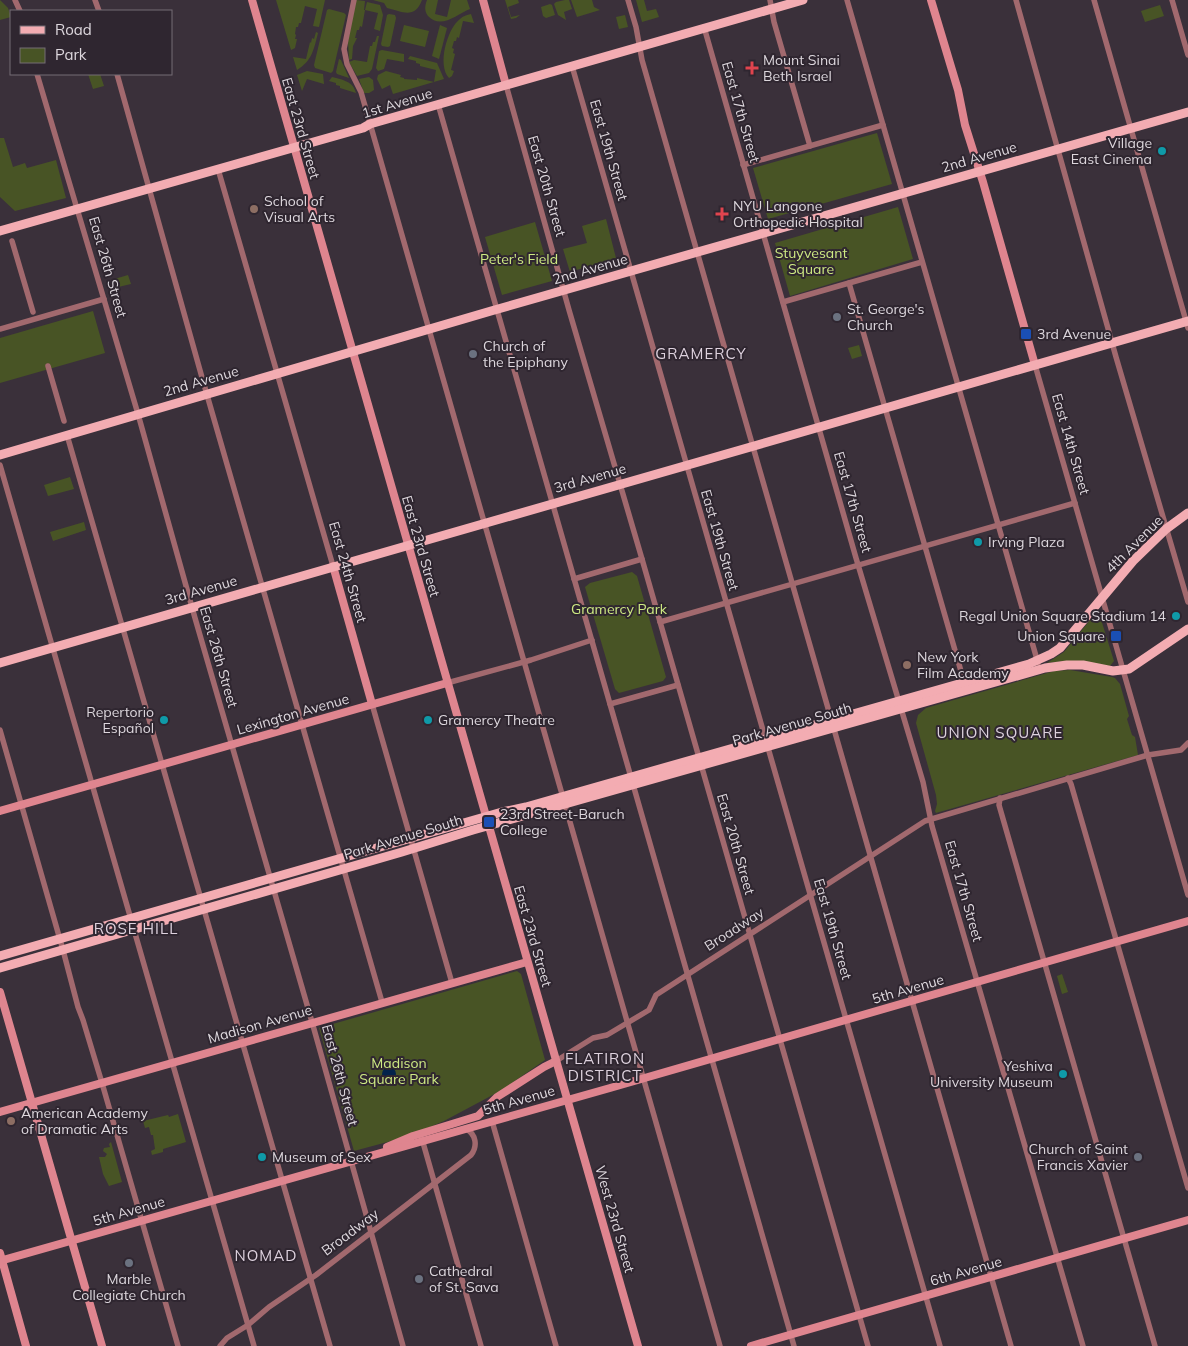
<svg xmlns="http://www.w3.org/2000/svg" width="1188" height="1346" viewBox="0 0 1188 1346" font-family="Mulish,sans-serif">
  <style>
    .green { fill: #485425 }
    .water { fill: #03234b }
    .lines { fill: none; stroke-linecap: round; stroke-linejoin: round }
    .street { stroke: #a2696e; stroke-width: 5.5 }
    .secondary { stroke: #df858f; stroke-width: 8 }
    .primary { stroke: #f3acb2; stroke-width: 9 }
    .health-dot { fill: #e0444e; stroke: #2f2630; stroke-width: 2 }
    .culture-dot { fill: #0f9aa8; stroke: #2f2630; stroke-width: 2 }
    .education-dot { fill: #8d6e63; stroke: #2f2630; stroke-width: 2 }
    .worship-dot { fill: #6b7280; stroke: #2f2630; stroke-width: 2 }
    .transit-dot { fill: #1a4fb4; stroke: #2f2630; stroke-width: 2 }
    .labels { text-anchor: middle; stroke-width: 4; stroke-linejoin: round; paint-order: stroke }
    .poi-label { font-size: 14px; fill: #ddd7dd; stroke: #2f2630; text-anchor: start }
    .street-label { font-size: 14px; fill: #ddd7dd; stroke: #2f2630 }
    .park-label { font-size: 14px; fill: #ceea83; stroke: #2f2630 }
    .neighbourhood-label { font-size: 15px; letter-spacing: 1px; fill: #ded2de; stroke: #2f2630 }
  </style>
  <rect width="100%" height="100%" fill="#3a303a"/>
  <g class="green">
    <path d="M0 0 8 8 11 17 0 20Z"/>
    <path d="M276 0H325L319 27 313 26 317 9 305 6 301 23H299L298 27H296L295 34 296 35 295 39H297L295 48 291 50Z"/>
    <path d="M356 0 365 1 364 10H365L362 27 360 26 359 30H357L355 38H357L353 46 352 59 349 60 348 41Z"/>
    <path d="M373 0H422C415 19 403 12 387 8L384 3Z"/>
    <path d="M427 0H438L435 14 447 17 451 0H467L470 9C457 14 441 30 428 16 424 11 425 5 427 0Z"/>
    <path d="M505 0H518L519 3 508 7 511 17 520 15 516 18 511 19Z"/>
    <path d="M565 0H569L572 9 564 12 566 20 558 15 554 4 556 2Z"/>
    <path d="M571 0H592L594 7 600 10 577 17Z"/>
    <path d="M636 0H644L647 11 656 9 659 17 642 22Z"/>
    <path d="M367 2 380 5 383 15 380 31 374 29 378 13 365 10Z"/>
    <path d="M550 4 552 5 555 15 546 18 543 16 541 7Z"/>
    <path d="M1160 5 1164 16 1145 22 1141 11Z"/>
    <path d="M329 9 344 13 346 15 333 71 331 73 315 68 314 65 327 10Z"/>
    <path d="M389 14 395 15 396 18 390 46 388 47 382 46 381 44 387 15Z"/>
    <path d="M471 14 474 23 463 21 459 38 457 37 456 41H454L452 48 454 49 453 53 455 54 451 70 454 71 452 76 449 78C437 65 447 29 460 19 463 16 467 15 471 14Z"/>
    <path d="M625 15 628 27 619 29 616 17Z"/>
    <path d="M404 25 429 31 425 47 400 41Z"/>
    <path d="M440 25 447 28 439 59 432 56Z"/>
    <path d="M316 32 318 33C314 49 312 61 297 70L293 57 306 59 310 42 311 43 312 38 314 39Z"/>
    <path d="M377 36H379L372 69 369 73 357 76 349 62 354 60 367 62 370 46H372L373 42H375Z"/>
    <path d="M382 50 404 54V62L387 59 384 69 378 71 376 68 379 51Z"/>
    <path d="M410 56 437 63 444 79 393 94 390 85 382 89 377 79 378 75 386 71 401 75 400 77 404 78V79L417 80V78L434 82 436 70 420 66V64L416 63V61L408 59Z"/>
    <path d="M339 59 341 60 349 78 337 74 336 72Z"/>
    <path d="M307 71 323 74 324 84 307 79 302 91 297 75Z"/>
    <path d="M88 74H100L104 86 93 89Z"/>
    <path d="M332 77C343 80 353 81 356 93L340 88V86L336 85V83L329 81Z"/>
    <path d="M369 77 373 80 374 90 369 93H364L359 79Z"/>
    <path d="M877 133 892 184 768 219 753 168Z"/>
    <path d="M0 138H4L13 167 25 163 27 168 56 160 66 198 15 211 0 197Z"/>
    <path d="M898 207 913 259 790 296 775 243Z"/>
    <path d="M606 219 616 258 570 272 563 249 587 243 582 226Z"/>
    <path d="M535 222 552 281 502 295 485 237Z"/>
    <path d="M128 275 131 284 114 288 111 280Z"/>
    <path d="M93 311 105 353 0 383V338Z"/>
    <path d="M859 345 862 356 852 359 848 348Z"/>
    <path d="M70 477 74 489 48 496 44 485Z"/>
    <path d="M84 522 86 530 53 541 50 532Z"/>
    <path d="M632 572 637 576 666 677 663 681 619 693 615 689 585 587 590 583Z"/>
    <path d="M1099 613 1114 661 1110 666 1066 661 1047 663 1064 652 1095 614Z"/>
    <path d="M1070 670 1112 677 1115 678 1120 684 1129 716 1127 719 1132 735 1135 737 1138 755 936 813 935 811 937 804 936 795 916 723 918 715 926 708 1054 671Z"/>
    <path d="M517 971 521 974 545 1060 502 1090 444 1121 406 1137 354 1151 319 1028Z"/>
    <path d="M1062 974 1068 992 1062 994 1057 976Z"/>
    <path d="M178 1114 186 1142 163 1149V1152L152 1155 151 1151 155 1149 153 1135H151L149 1127 145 1128 143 1121 168 1115 169 1117Z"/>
    <path d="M111 1142 122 1182 109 1186 103 1174 99 1157H105L107 1154 103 1151 104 1148 110 1147 109 1144Z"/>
  </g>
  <circle class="water" cx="389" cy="1074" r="7"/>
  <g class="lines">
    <g class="street">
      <path d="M15 0 20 11"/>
      <path d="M95 0 99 11"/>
      <path d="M354 0 344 49 347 64 361 92 720 1346"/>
      <path d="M628 0 636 27 642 60 1011 1346"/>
      <path d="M770 0 774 22 810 146"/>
      <path d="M847 0 1038 663"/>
      <path d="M1016 0 1116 357 1188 602"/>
      <path d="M1094 0 1188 328"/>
      <path d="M1172 0 1188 55"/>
      <path d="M704 27 856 558 923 782 932 826 1083 1346"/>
      <path d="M572 66 940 1346"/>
      <path d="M37 74 138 414 195 618 312 1022 403 1346"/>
      <path d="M117 74 203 381 382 1002"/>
      <path d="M506 85 569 310 642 559 868 1346"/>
      <path d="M438 104 794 1346"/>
      <path d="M743 165 883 125"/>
      <path d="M218 169 333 566"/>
      <path d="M12 241 33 312"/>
      <path d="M849 283 965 685"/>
      <path d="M783 302 922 262"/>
      <path d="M0 329 104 299"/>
      <path d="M1035 365 1188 895"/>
      <path d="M48 366 64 421"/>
      <path d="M67 435 330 1346"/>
      <path d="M0 465 254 1346"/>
      <path d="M574 579 642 559"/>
      <path d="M660 622 1075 503"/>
      <path d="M447 683 531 660 592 640"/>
      <path d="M372 704 452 983"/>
      <path d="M610 704 678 685"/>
      <path d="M0 730 63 950 78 1007 83 1020 102 1083 178 1346"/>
      <path d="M1068 778 1071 784 1188 1188"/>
      <path d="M1000 798 999 805 1155 1346"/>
      <path d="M556 1061 593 1038 607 1035 649 1010 656 995 925 821 1148 755 1181 750 1188 743"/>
      <path d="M492 1121 556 1346"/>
      <path d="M422 1139 481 1346"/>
      <path d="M220 1346 227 1338 248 1325 269 1307 316 1275 471 1155C478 1146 476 1134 466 1129"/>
    </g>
    <g class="secondary">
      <path d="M252 0 638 1346"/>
      <path d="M483 0 506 85"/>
      <path d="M931 0 958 90 965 125 983 182 1035 365"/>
      <path d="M333 566 372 704"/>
      <path d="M0 811 447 683"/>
      <path d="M0 992 102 1346"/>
      <path d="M0 1112 527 962"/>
      <path d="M387 1147 413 1136 478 1116 497 1097 544 1067 556 1061"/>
      <path d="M0 1253 26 1346"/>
      <path d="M0 1261 610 1088 1188 921"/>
      <path d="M751 1346 1188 1220"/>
    </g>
    <g class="primary">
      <path d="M0 231 363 128 370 124 803 0"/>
      <path d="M0 455 491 311 1188 112"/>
      <path d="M0 663 1188 321"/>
      <path d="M0 956 502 812 526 807 1029 664 1051 654 1060 648 1133 561 1166 529 1188 513"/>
      <path d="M0 968 402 852 473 830 1045 668 1067 665H1083L1113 671 1129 669 1188 629"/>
    </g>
  </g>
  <g class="health-dot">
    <path d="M749.5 60.5h5v5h5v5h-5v5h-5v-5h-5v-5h5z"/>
    <path d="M719.5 206.5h5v5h5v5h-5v5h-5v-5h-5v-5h5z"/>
  </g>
  <g class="culture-dot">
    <circle cx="1162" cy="151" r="5"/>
    <circle cx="978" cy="542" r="5"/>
    <circle cx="1176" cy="616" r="5"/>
    <circle cx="164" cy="720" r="5"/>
    <circle cx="428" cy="720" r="5"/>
    <circle cx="1063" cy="1074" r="5"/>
    <circle cx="262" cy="1157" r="5"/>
  </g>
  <g class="education-dot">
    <circle cx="254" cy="209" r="5"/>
    <circle cx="907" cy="665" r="5"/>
    <circle cx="11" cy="1121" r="5"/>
  </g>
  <g class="worship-dot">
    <circle cx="837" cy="317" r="5"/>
    <circle cx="473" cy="354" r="5"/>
    <circle cx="1138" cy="1157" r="5"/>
    <circle cx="129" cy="1263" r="5"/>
    <circle cx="419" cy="1279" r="5"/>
  </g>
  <g class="transit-dot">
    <rect x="1020" y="328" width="12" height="12" rx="2.5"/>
    <rect x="1110" y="630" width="12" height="12" rx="2.5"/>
    <rect x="483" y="816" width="12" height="12" rx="2.5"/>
  </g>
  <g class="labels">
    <g class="poi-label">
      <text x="763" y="65">Mount Sinai<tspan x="763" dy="16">Beth Israel</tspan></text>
      <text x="1152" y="148" text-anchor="end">Village<tspan x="1152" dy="16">East Cinema</tspan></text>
      <text x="264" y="206">School of<tspan x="264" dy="16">Visual Arts</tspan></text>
      <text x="733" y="211">NYU Langone<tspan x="733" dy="16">Orthopedic Hospital</tspan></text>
      <text x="847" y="314">St. George's<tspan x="847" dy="16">Church</tspan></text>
      <text x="1037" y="339">3rd Avenue</text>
      <text x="483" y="351">Church of<tspan x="483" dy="16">the Epiphany</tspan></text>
      <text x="988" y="547">Irving Plaza</text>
      <text x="1166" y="621" text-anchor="end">Regal Union Square Stadium 14</text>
      <text x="1105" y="641" text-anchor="end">Union Square</text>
      <text x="917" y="662">New York<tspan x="917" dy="16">Film Academy</tspan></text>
      <text x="154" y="717" text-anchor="end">Repertorio<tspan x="154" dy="16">Español</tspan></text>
      <text x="438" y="725">Gramercy Theatre</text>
      <text x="500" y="819">23rd Street-Baruch<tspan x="500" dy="16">College</tspan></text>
      <text x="1053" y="1071" text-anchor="end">Yeshiva<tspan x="1053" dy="16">University Museum</tspan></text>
      <text x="21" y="1118">American Academy<tspan x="21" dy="16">of Dramatic Arts</tspan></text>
      <text x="1128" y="1154" text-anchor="end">Church of Saint<tspan x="1128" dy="16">Francis Xavier</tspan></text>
      <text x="272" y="1162">Museum of Sex</text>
      <text x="429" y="1276">Cathedral<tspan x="429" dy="16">of St. Sava</tspan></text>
      <text x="129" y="1284" text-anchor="middle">Marble<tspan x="129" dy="16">Collegiate Church</tspan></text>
    </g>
    <g class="street-label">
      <text transform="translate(397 103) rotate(-17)" y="5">1st Avenue</text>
      <text transform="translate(741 112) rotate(74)" y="5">East 17th Street</text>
      <text transform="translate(301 128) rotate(74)" y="5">East 23rd Street</text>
      <text transform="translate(609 150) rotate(74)" y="5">East 19th Street</text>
      <text transform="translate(979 157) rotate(-16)" y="5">2nd Avenue</text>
      <text transform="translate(547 186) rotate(74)" y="5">East 20th Street</text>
      <text transform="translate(108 267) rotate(74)" y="5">East 26th Street</text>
      <text transform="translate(590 269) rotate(-16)" y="5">2nd Avenue</text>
      <text transform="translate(201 381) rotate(-16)" y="5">2nd Avenue</text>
      <text transform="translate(1071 444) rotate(74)" y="5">East 14th Street</text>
      <text transform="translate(590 478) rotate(-16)" y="5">3rd Avenue</text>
      <text transform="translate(853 502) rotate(74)" y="5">East 17th Street</text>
      <text transform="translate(720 540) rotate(74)" y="5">East 19th Street</text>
      <text transform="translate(1134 544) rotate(-45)" y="5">4th Avenue</text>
      <text transform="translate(421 546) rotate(74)" y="5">East 23rd Street</text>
      <text transform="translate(348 572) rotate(74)" y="5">East 24th Street</text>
      <text transform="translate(201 590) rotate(-16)" y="5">3rd Avenue</text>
      <text transform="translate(219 657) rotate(74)" y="5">East 26th Street</text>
      <text transform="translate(293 714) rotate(-16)" y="5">Lexington Avenue</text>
      <text transform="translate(792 724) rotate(-16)" y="5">Park Avenue South</text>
      <text transform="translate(403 837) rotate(-17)" y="5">Park Avenue South</text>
      <text transform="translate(736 844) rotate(74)" y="5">East 20th Street</text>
      <text transform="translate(964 891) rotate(74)" y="5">East 17th Street</text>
      <text transform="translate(734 929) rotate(-33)" y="5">Broadway</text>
      <text transform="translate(833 929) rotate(74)" y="5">East 19th Street</text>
      <text transform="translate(533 936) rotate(74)" y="5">East 23rd Street</text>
      <text transform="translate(908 989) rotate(-16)" y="5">5th Avenue</text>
      <text transform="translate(260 1024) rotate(-16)" y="5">Madison Avenue</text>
      <text transform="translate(340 1075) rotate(75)" y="5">East 26th Street</text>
      <text transform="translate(519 1100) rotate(-16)" y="5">5th Avenue</text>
      <text transform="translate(129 1211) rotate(-16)" y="5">5th Avenue</text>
      <text transform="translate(615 1219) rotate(74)" y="5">West 23rd Street</text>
      <text transform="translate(350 1232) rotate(-37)" y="5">Broadway</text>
      <text transform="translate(966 1271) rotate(-16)" y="5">6th Avenue</text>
    </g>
    <g class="park-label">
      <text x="811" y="258">Stuyvesant<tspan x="811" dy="16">Square</tspan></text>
      <text x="519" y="264">Peter's Field</text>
      <text x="619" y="614">Gramercy Park</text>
      <text x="399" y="1068">Madison<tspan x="399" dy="16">Square Park</tspan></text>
    </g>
    <g class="neighbourhood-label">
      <text x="701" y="359">GRAMERCY</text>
      <text x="1000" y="738">UNION SQUARE</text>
      <text x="136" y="934">ROSE HILL</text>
      <text x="605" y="1064">FLATIRON<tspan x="605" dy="17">DISTRICT</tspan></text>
      <text x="266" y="1261">NOMAD</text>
    </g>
  </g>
  <rect x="10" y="10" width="162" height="65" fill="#2f2630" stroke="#756d75"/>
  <rect x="20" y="26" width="25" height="8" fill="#f3acb2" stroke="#756d75"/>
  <text x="55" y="35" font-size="15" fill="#ddd7dd">Road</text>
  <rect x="20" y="48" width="25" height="15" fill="#485425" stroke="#756d75"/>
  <text x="55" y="60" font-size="15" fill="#ddd7dd">Park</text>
</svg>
